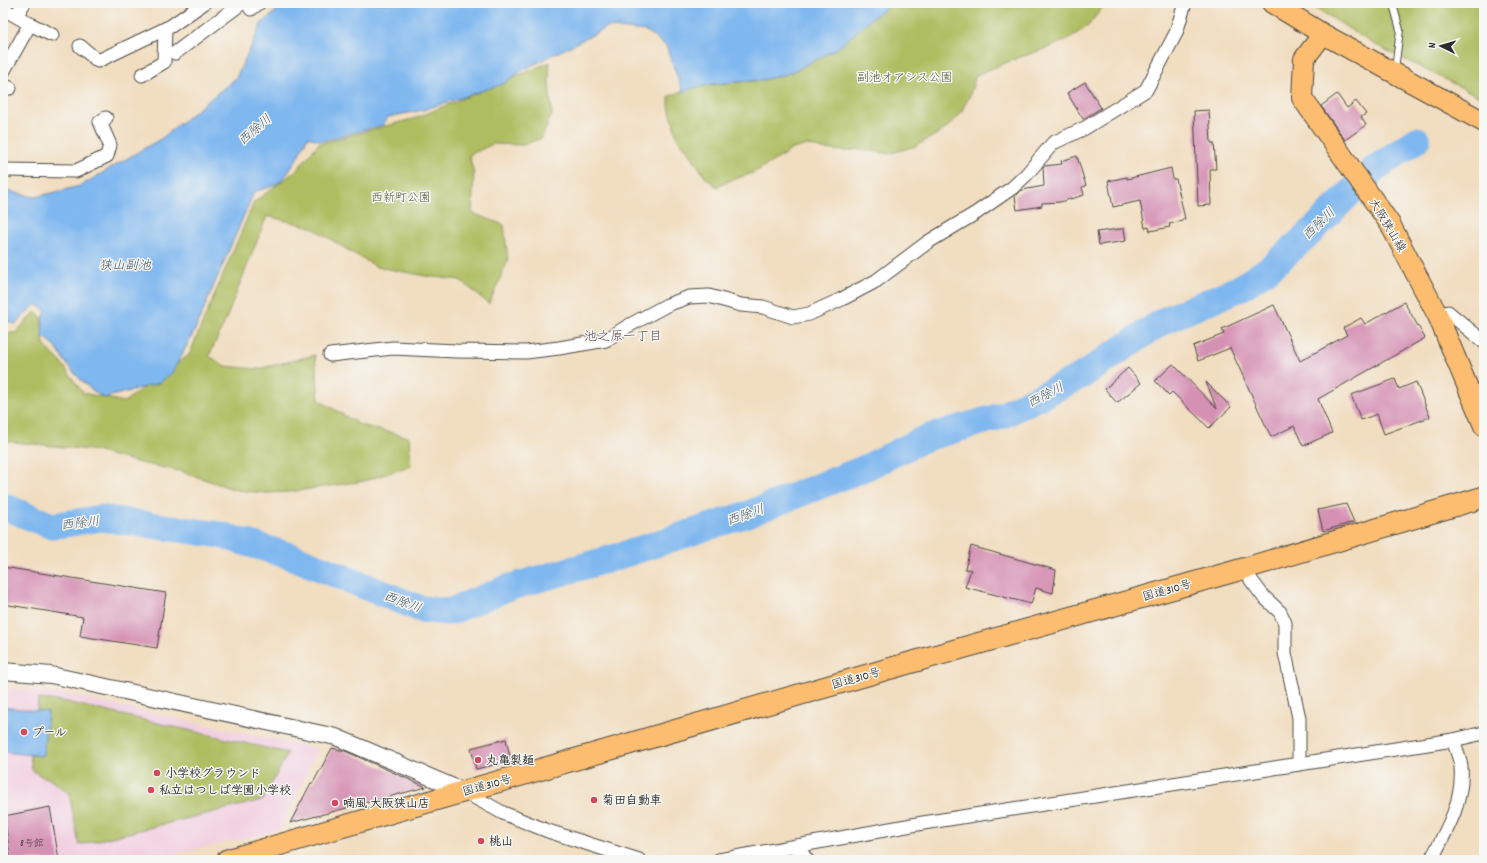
<svg xmlns="http://www.w3.org/2000/svg" width="1487" height="863" viewBox="0 0 1487 863" font-family="Dekko,'Klee One',sans-serif">
  <style>
    .built { fill: #f2cfe1 }
    .green { fill: #aebd60; stroke: #6c7446 }
    .water { fill: #7fb7ef; stroke: #55718d }
    .lines { fill: none; stroke-linecap: round; stroke-linejoin: round }
    .river { stroke: #7fb7ef; stroke-width: 27 }
    .building { fill: #d591b4 }
    .service-casing { stroke: #494641; stroke-width: 8 }
    .minor-casing { stroke: #494641; stroke-width: 15 }
    .tertiary-casing { stroke: #494641; stroke-width: 18 }
    .primary-casing { stroke: #494641; stroke-width: 22 }
    .trunk-casing { stroke: #494641; stroke-width: 23 }
    .service { stroke: #fff; stroke-width: 6 }
    .minor { stroke: #fff; stroke-width: 13 }
    .tertiary { stroke: #fff; stroke-width: 16 }
    .primary { stroke: #fcbd6f; stroke-width: 20 }
    .trunk { stroke: #fcbd6f; stroke-width: 21 }
    .poi-dot { fill: #d1495b; stroke: #f6f6f2; stroke-width: 1.5 }
    .labels { text-anchor: middle; stroke-width: 3; stroke-linejoin: round; paint-order: stroke }
    .number-label { font-size: 10px; fill: #56444d }
    .park-label { font-size: 12px; fill: #52573b; stroke: #f6f6f2 }
    .street-label { font-size: 12px; fill: #2b2b2b; stroke: #f6f6f2 }
    .poi-label { font-size: 12px; font-weight: bold; fill: #2b2b2b; stroke: #f6f6f2; text-anchor: start }
    .water-label { font-size: 13px; font-style: italic; fill: #456; stroke: #f6f6f2 }
    .neighbourhood-label { font-size: 13px; fill: #664f5b; stroke: #f6f6f2 }
  </style>
  <rect width="100%" height="100%" fill="#f6f6f2"/>
  <filter id="ink" filterUnits="userSpaceOnUse"><feTurbulence type="fractalNoise" baseFrequency=".025" numOctaves="2"/><feDisplacementMap in="SourceGraphic" scale="8" xChannelSelector="R" yChannelSelector="G"/><feConvolveMatrix kernelMatrix="1 2 1 2 8 2 1 2 1" color-interpolation-filters="sRGB"/></filter>
  <filter id="wash" filterUnits="userSpaceOnUse"><feTurbulence type="fractalNoise" baseFrequency=".012" numOctaves="4" result="noise"/><feDisplacementMap in="SourceGraphic" scale="16" xChannelSelector="R" yChannelSelector="G"/><feGaussianBlur stdDeviation="0.9" result="paint"/><feColorMatrix in="noise" values="0 0 0 0 0 0 0 0 0 0 0 0 0 0 0 0 0 1.4 0 .05"/><feComposite in="paint" operator="in"/></filter>
  <g filter="url(#wash)">
    <rect width="100%" height="100%" fill="#f1ddbf"/>
    <path class="built" d="M3 687 62 694 318 749 280 830 149 860H3Z"/>
    <g class="green">
      <path d="M893 3H1106L1088 26 1070 38 1053 46 1015 59 976 75 970 95 959 116 944 130 916 146 889 154 860 149 846 151 822 149 808 145 792 149 779 158 753 173 731 180 717 187 705 177 691 155 677 138 669 106V96L693 88 714 84 763 80 784 75 798 69 815 59Z"/>
      <path d="M1308 3H1484V99L1370 42Z"/>
      <path d="M550 62 549 82 552 114 542 138 523 145 493 144 469 155 474 174 472 213 504 225 508 260 489 304 460 280 426 276 377 267 346 249 311 227 267 216 224 324 209 356 225 366 258 369 315 355 319 400 360 425 409 437 411 466 364 481 289 492 265 493 236 490 180 471 140 463 91 450 3 441V333H15L35 312 41 316 44 345 60 361 83 393 124 402 189 355 254 202 297 170 318 144 416 118Z"/>
      <path d="M38 699 62 701 288 753 263 800 79 845 69 793 46 777 44 778 32 770 30 755 43 756 48 712 37 711Z"/>
    </g>
    <g class="water">
      <path d="M286 3H893L871 19 838 48 798 69 784 75 763 80 714 84 693 88 683 92 666 46 646 31 608 27 521 71 503 84 423 110 388 117 383 125 322 141 308 137C300 151 290 177 275 185 269 188 261 189 254 192L194 332 172 373 159 383 104 398C90 390 77 377 67 364 58 353 56 343 42 336L43 318 46 311 36 304 16 324 3 320V190L35 197 80 186 162 138 236 78 262 23Z"/>
      <path d="M3 707 48 712 43 756 3 752Z"/>
    </g>
    <g class="lines">
      <path class="river" d="M3 506 52 526 101 518 221 535 293 557 421 609 449 612 507 588 613 558 748 514 863 469 926 438 1001 416 1083 375 1163 321 1242 287 1270 268 1308 235 1374 169 1417 140"/>
    </g>
    <g id="blocks">
      <g class="building">
        <path d="M1085 82 1101 108 1083 119 1067 93Z"/>
        <path d="M1337 94 1347 108 1356 101 1366 114 1361 117 1366 125 1345 140 1321 106Z"/>
        <path d="M1209 110 1211 143H1214L1216 169H1210L1211 205 1198 206 1194 111Z"/>
        <path d="M1077 156 1086 186 1082 187 1084 195 1060 202 1042 203V206L1017 210 1015 196 1022 190 1044 186 1043 167 1044 166 1062 164 1061 161Z"/>
        <path d="M1171 168 1173 179H1176L1185 219H1182V221L1169 224 1170 227 1150 231 1149 227 1145 228 1140 201 1113 207 1108 181 1127 177V179Z"/>
        <path d="M1119 229H1124L1126 241 1099 245 1097 232Z"/>
        <path d="M1404 302 1425 338 1318 399 1332 433 1303 446 1294 426 1271 437 1230 348 1198 361 1193 346 1224 334 1222 329 1274 305 1300 361 1347 335 1343 328 1361 318 1365 324Z"/>
        <path d="M1173 364 1217 409 1206 382 1231 407 1209 428 1172 392 1169 395 1155 381Z"/>
        <path d="M1128 368 1141 383 1117 403 1105 389Z"/>
        <path d="M1395 379 1399 389 1416 382 1430 417 1384 434 1377 414 1361 420 1351 395Z"/>
        <path d="M1346 504 1354 522 1323 531 1318 510Z"/>
        <path d="M971 546 1056 570 1053 593 1036 588 1031 604 965 587 971 570 965 569Z"/>
        <path d="M3 567 166 593 157 648 80 636 83 617 3 604Z"/>
        <path d="M506 739 511 761 476 769 471 748Z"/>
        <path d="M332 748 345 751 426 787 290 823 311 783H313Z"/>
        <path d="M50 807 59 860H11L4 816Z"/>
      </g>
    </g>
  </g>
  <g filter="url(#ink)">
    <use href="#blocks" fill-opacity="0" stroke="#494641" stroke-width="1"/>
    <g class="lines">
      <g class="service-casing">
        <path id="service" d="M1391 3 1393 4 1400 30 1395 69"/>
      </g>
      <g class="minor-casing">
        <g id="minor">
          <path d="M248 3 251 9 259 3"/>
          <path d="M3 9 16 16"/>
          <path d="M30 24 52 35"/>
          <path d="M80 46 98 61 171 26 204 3"/>
          <path d="M175 53 242 3"/>
          <path d="M3 72 30 24 16 16 24 3"/>
          <path d="M142 75 164 62 165 29"/>
          <path d="M3 85 10 88"/>
          <path d="M3 170 76 171 107 156 110 145 100 122 106 118"/>
          <path d="M1438 316 1448 312 1484 342"/>
          <path d="M330 355 393 348 456 351 526 352 559 348 606 340 628 326 667 305 689 297 709 296 741 305 763 307 793 317 809 314 842 299 876 281 928 242 976 213 1012 188 1026 175 1053 143 1085 128 1146 90 1176 33 1185 3"/>
          <path d="M1246 568 1251 580 1263 596 1280 612 1285 623V653L1299 718V764"/>
          <path d="M465 792 503 813 548 831 639 860"/>
          <path d="M796 846 807 860"/>
          <path d="M719 860 923 823 1453 740 1484 733"/>
          <path d="M1431 860C1446 831 1464 802 1461 767 1460 758 1456 749 1453 740"/>
        </g>
      </g>
      <g class="tertiary-casing">
        <path id="tertiary" d="M3 671 51 675 336 737 465 792"/>
      </g>
      <g class="primary-casing">
        <g id="primary">
          <path d="M1272 3 1323 34 1484 122"/>
          <path d="M1323 34 1304 59 1302 98 1390 224 1438 316 1484 426"/>
        </g>
      </g>
      <g class="trunk-casing">
        <path id="trunk" d="M227 860 902 665 1246 568 1484 497"/>
      </g>
      <use href="#service" class="service"/>
      <use href="#minor" class="minor"/>
      <use href="#tertiary" class="tertiary"/>
      <use href="#primary" class="primary"/>
      <use href="#trunk" class="trunk"/>
    </g>
  </g>
  <g class="poi-dot">
    <circle cx="24" cy="732" r="4"/>
    <circle cx="478" cy="760" r="4"/>
    <circle cx="157" cy="773" r="4"/>
    <circle cx="151" cy="790" r="4"/>
    <circle cx="594" cy="800" r="4"/>
    <circle cx="335" cy="803" r="4"/>
    <circle cx="481" cy="841" r="4"/>
  </g>
  <g class="labels">
    <g class="number-label">
      <text x="32" y="846">8号館</text>
    </g>
    <g class="park-label">
      <text x="905" y="81">副池オアシス公園</text>
      <text x="401" y="201">西新町公園</text>
    </g>
    <g class="street-label">
      <text transform="translate(1388 225) rotate(59)" y="4">大阪狭山線</text>
      <text transform="translate(1167 590) rotate(-16)" y="4">国道310号</text>
      <text transform="translate(856 678) rotate(-16)" y="4">国道310号</text>
      <text transform="translate(487 785) rotate(-16)" y="4">国道310号</text>
    </g>
    <g class="poi-label">
      <text x="32" y="736">プール</text>
      <text x="486" y="764">丸亀製麺</text>
      <text x="165" y="777">小学校グラウンド</text>
      <text x="159" y="794">私立はつしば学園小学校</text>
      <text x="602" y="804">菊田自動車</text>
      <text x="343" y="807">喃風 大阪狭山店</text>
      <text x="489" y="845">桃山</text>
    </g>
    <g class="water-label">
      <text transform="translate(254 129) rotate(-41)" y="5">西除川</text>
      <text transform="translate(1318 223) rotate(-44)" y="5">西除川</text>
      <text x="125" y="269">狭山副池</text>
      <text transform="translate(1045 394) rotate(-27)" y="5">西除川</text>
      <text transform="translate(745 514) rotate(-19)" y="5">西除川</text>
      <text transform="translate(80 522) rotate(-7)" y="5">西除川</text>
      <text transform="translate(403 601) rotate(20)" y="5">西除川</text>
    </g>
    <g class="neighbourhood-label">
      <text x="623" y="340">池之原一丁目</text>
    </g>
  </g>
  <rect width="1487" height="863" fill="none" stroke="#f6f6f2" stroke-width="16"/>
  <g transform="translate(1441 46) rotate(275)" stroke="#f6f6f2" stroke-width="3" paint-order="stroke">
  <path d="M0-3L7 15L0 10L-7 15Z" fill="#2b2b2b"/>
  <text y="-6" font-size="11" font-weight="bold" text-anchor="middle" fill="#2b2b2b">N</text>
  </g>
</svg>
